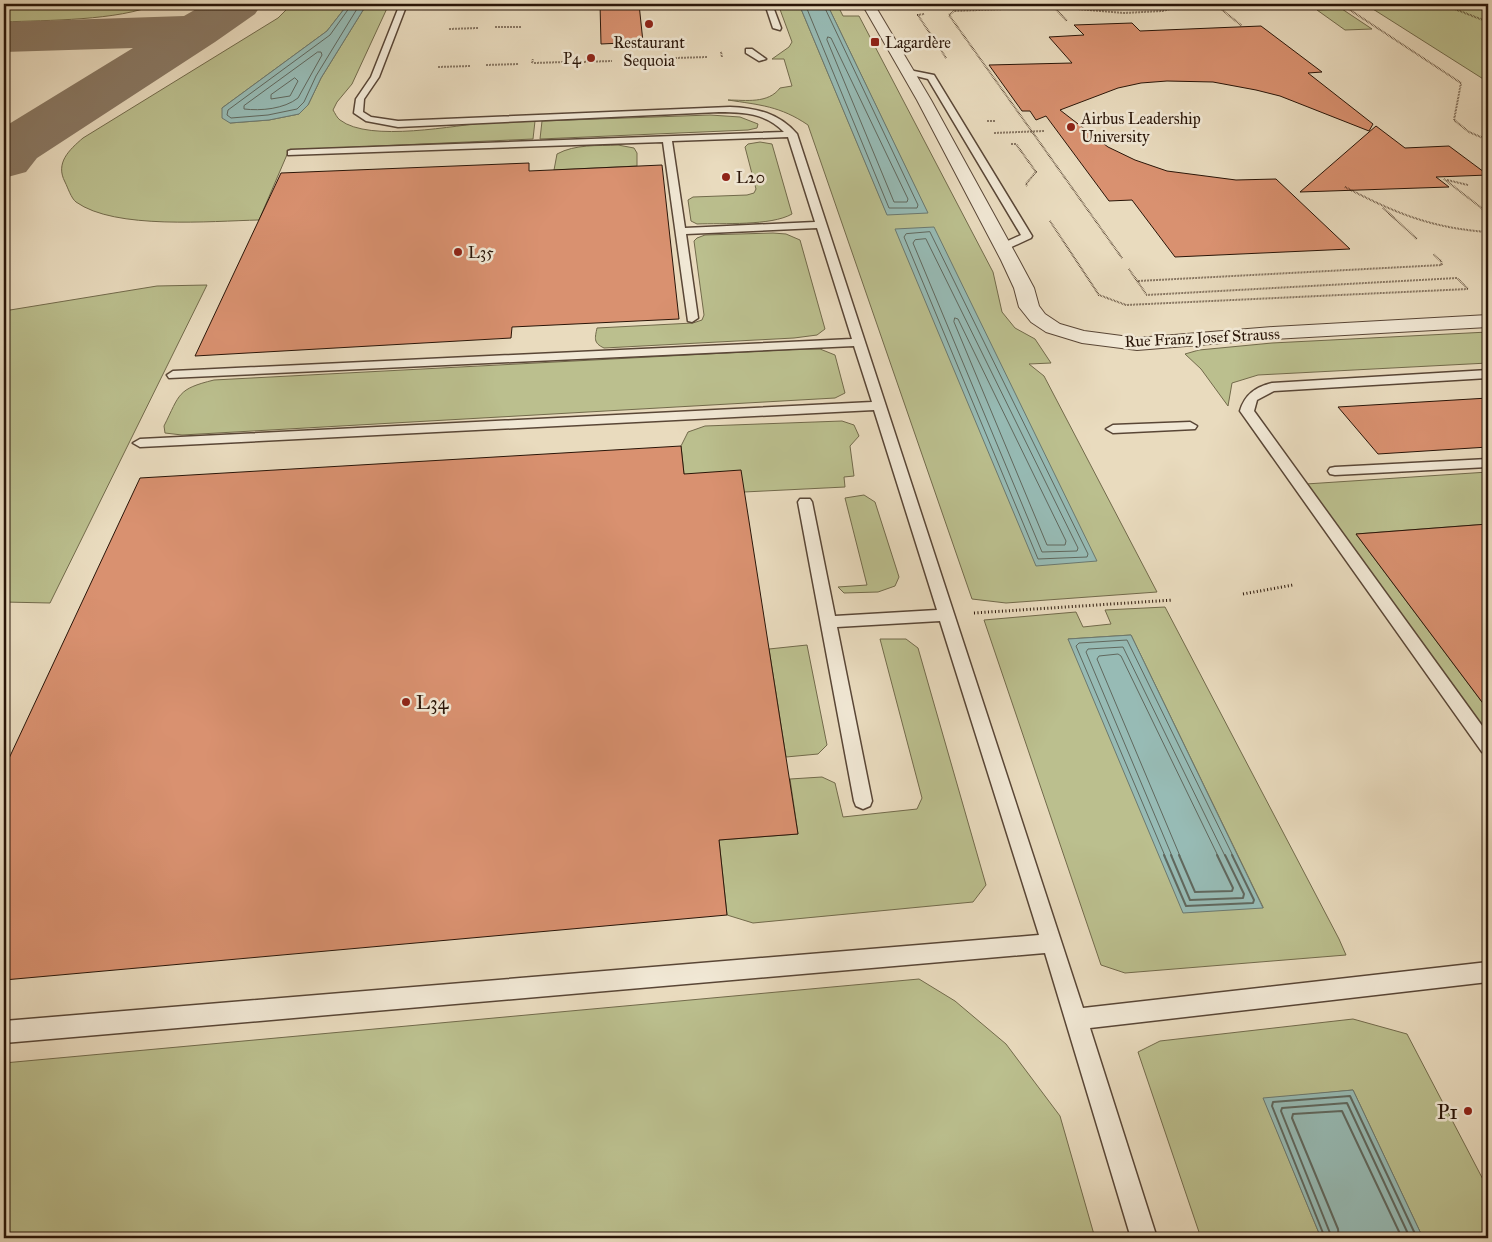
<svg xmlns="http://www.w3.org/2000/svg" width="1492" height="1242" viewBox="0 0 1492 1242" font-family="'IM FELL Great Primer',serif">
  <style>
    .green { fill: #bbbf8e; stroke: #726a4b; fill-rule: evenodd }
    .water { fill: #97bbb5; stroke: #6b7970 }
    .lines { fill: none; stroke-linecap: round; stroke-linejoin: round }
    .shore-far1 { stroke: #60685e; stroke-width: 1 }
    .shore { stroke: #60685e; stroke-width: 2 }
    .taxiway { fill: #897863; fill-rule: evenodd }
    .building { fill: #d99170; stroke: #291508 }
    .service-casing { stroke: #594636; stroke-width: 3 }
    .tertiary-casing { stroke: #594636; stroke-width: 2 }
    .path-far1 { stroke: #291508; stroke-width: 2; stroke-dasharray: 0.5 1; stroke-linecap: butt }
    .path { stroke: #291508; stroke-width: 3; stroke-dasharray: 1 2.5; stroke-linecap: butt }
    .service { fill: #f1e8d5; fill-rule: evenodd }
    .tertiary { fill: #f1e8d5; fill-rule: evenodd }
    .poi-dot { fill: #8f2418; stroke: #f1e8d5; stroke-width: 2 }
    .labels { text-anchor: middle; stroke-width: 5; stroke-linejoin: round; paint-order: stroke }
    .far-poi-label { font-size: 16px; fill: #291508; stroke: #f1e8d5; text-anchor: start }
    .far-street-label { font-size: 16px; fill: #291508; stroke: #f1e8d5 }
    .poi-label { font-size: 19px; fill: #291508; stroke: #f1e8d5; text-anchor: start }
    .near-poi-label { font-size: 22px; fill: #291508; stroke: #f1e8d5; text-anchor: end }
  </style>
  <rect width="100%" height="100%" fill="#e9dbbe"/>
  <filter id="stains"><feTurbulence type="fractalNoise" baseFrequency=".004" numOctaves="4"/><feColorMatrix values="0 0 0 0 .2 0 0 0 0 .09 0 0 0 0 .02 0 0 0 .5 -.17"/></filter>
  <radialGradient id="worn" r=".72"><stop offset=".6" stop-color="#630" stop-opacity="0"/><stop offset="1" stop-color="#630" stop-opacity=".3"/></radialGradient>
  <g class="green">
    <path d="M4 4H157C118 21 47 20 4 22Z"/>
    <path d="M292 4H348L327 31 222 108 230 123 269 120 299 114 308 105 321 78 365 7V4H389L352 84 337 102 333 110C335 113 337 118 340 120 370 143 455 125 492 122 506 122 520 122 535 121L533 139 289 150 259 220C211 221 115 230 76 202 71 198 68 188 65 182 55 163 69 150 83 138L278 18Z"/>
    <path d="M778 4H799L887 214 927 212 827 4H837L843 16H859L993 272 1002 312 1015 328 1035 339 1051 363 1029 364 1044 376 1157 592 1006 603 972 599 808 125C780 106 760 105 728 100 746 100 768 104 780 88L792 86 784 59H772L789 47 792 42Z"/>
    <path d="M1365 4H1488V82Z"/>
    <path d="M1342 9 1372 29 1345 30 1317 10Z"/>
    <path d="M710 115 740 117 758 124 757 128 748 130 540 139 542 121Z"/>
    <path d="M760 142 772 144 792 214C771 226 723 223 697 224L691 221 688 200 693 197 747 195 754 193 756 189 745 147 748 144Z"/>
    <path d="M618 145 634 148 637 153V166L554 170 557 154C575 144 598 146 618 145Z"/>
    <path d="M773 233 786 234 800 240 825 329 817 335 794 338 604 348C593 343 595 338 597 328L693 323 702 320 704 315 694 241 697 238 705 235Z"/>
    <path d="M207 285 50 603 4 602V311L157 286Z"/>
    <path d="M1488 332V363L1258 375 1232 383 1228 406 1201 369 1185 354 1199 350 1272 343Z"/>
    <path d="M802 349H820L835 355 845 393 835 398 182 435 165 433 164 426C180 394 177 389 214 380Z"/>
    <path d="M842 421 854 425 859 436 850 446 854 476 844 477 845 487 744 492 684 474 681 446 688 432 705 426Z"/>
    <path d="M1488 472V524L1356 534 1488 710V735L1306 484Z"/>
    <path d="M864 495 875 502 899 577 895 586 878 592 844 593 838 587 867 585 845 498Z"/>
    <path d="M1165 607 1339 939 1346 955 1125 973 1101 965 984 620 1076 612 1083 627 1111 624 1105 610ZM1131 635 1263 907V908L1068 639Z"/>
    <path d="M880 639H906L918 648 986 885 973 902 753 923 727 915 719 840 798 834 790 779 822 777 835 783 843 817 917 809 922 798Z"/>
    <path d="M807 645 827 745 818 754 786 757 769 649Z"/>
    <path d="M919 979 955 1001 1006 1044 1060 1116 1095 1238H4V1063Z"/>
    <path d="M1353 1019 1407 1034 1488 1189V1238H1423L1353 1090 1264 1099 1321 1238H1201L1138 1052 1160 1041Z"/>
  </g>
  <g class="water">
    <path d="M348 4H365V7L321 78 308 105 299 114 269 120 230 123 222 118V108L327 31Z"/>
    <path d="M799 4H827L928 213 887 215Z"/>
    <path d="M934 227 1097 561 1036 566 895 229Z"/>
    <path d="M1131 635 1263 908 1183 913 1068 639Z"/>
    <path d="M1353 1090 1423 1238H1321L1263 1098Z"/>
  </g>
  <g class="lines">
    <g class="shore-far1">
      <path d="M352 4 330 35 228 110 227 115 231 118 268 115 297 109 304 102 316 76 360 4"/>
      <path d="M805 4 889 208H917L918 205 823 4"/>
      <path d="M828 37 831 38 908 199 907 202H894L827 40Z"/>
      <path d="M318 52H321L322 55 298 98C284 109 261 111 244 109V106Z"/>
      <path d="M295 78 298 81 290 96 271 99V95Z"/>
      <path d="M930 232 1088 554 1087 557 1038 559 904 237 906 234Z"/>
      <path d="M926 239 1078 548 1077 551 1042 552 913 243 915 240Z"/>
      <path d="M955 318 958 319 1066 541 1065 545H1047L954 322Z"/>
      <path d="M1165 856 1076 646 1079 643 1127 640 1233 856"/>
      <path d="M1172 856 1086 652 1088 649 1123 647 1225 856"/>
      <path d="M1180 856 1097 659 1099 656 1118 654 1121 656 1218 856"/>
    </g>
    <g class="shore">
      <path d="M1164 855 1186 906 1253 903 1254 900 1232 855"/>
      <path d="M1171 855 1190 900 1243 898 1244 894 1225 855"/>
      <path d="M1179 855 1195 892 1232 891 1233 888 1217 855"/>
      <path d="M1325 1238 1272 1106 1273 1102 1350 1096 1417 1238"/>
      <path d="M1332 1238 1281 1111 1282 1108 1347 1103 1410 1238"/>
      <path d="M1339 1238 1338 1229 1292 1118 1293 1114 1342 1111 1402 1238"/>
    </g>
    <path class="taxiway" d="M205 4H262L255 14 215 42 37 158 26 172 4 178V127L133 48 4 52V22L184 16Z"/>
  </g>
  <g class="building">
    <path d="M600 4H639L643 42 601 44Z"/>
    <path d="M1132 23 1140 31 1261 26 1322 72 1308 73 1373 124 1369 131 1280 96 1256 90 1213 82 1167 81 1141 83 1118 88 1060 110 1108 147 1135 160 1167 171 1236 180 1276 179 1350 249 1175 257 1132 200 1109 201 1046 116 1036 120 1030 111H1022L989 65 1072 63 1049 37 1084 35 1074 25Z"/>
    <path d="M1376 126 1405 148 1449 146 1488 175 1436 177 1449 187 1300 192Z"/>
    <path d="M529 163V171L662 165 679 319 512 327 511 338 195 356 281 173Z"/>
    <path d="M1488 398V447L1378 454 1338 407Z"/>
    <path d="M681 446 684 474 741 470 798 834 719 840 727 915 4 980V769L140 478Z"/>
    <path d="M1488 524V710L1356 534Z"/>
  </g>
  <g class="lines">
    <g class="service-casing">
      <g id="service">
        <path d="M400 4H407L379 77 364 99 363 112 371 117 398 121 730 107C756 108 779 113 797 134L1083 1008 1488 962V982L1090 1028 1157 1238H1131L1045 953 4 1043V1021L1039 935 940 621 837 627 872 801 870 806 863 809 856 806 854 801 798 502 800 499H810L812 502 835 616 937 610 874 410 140 447 133 443 140 439 872 402 854 346 169 378 167 375 173 371 852 339 817 228 686 234 698 318 692 322 688 321 663 142 288 155V151L291 150 784 132C766 113 743 112 719 112L398 127 366 121 354 113 356 99 371 77ZM788 137 815 222 685 228 672 141Z"/>
        <path d="M765 4H772L781 28 780 30 773 28Z"/>
        <path d="M746 49H752L766 59 759 61 746 53Z"/>
        <path d="M904 69 934 75 1032 236 1031 238 1007 249H999L998 247 999 245 1021 235 928 79 904 73Z"/>
        <path d="M1488 370V378L1274 391 1257 400 1254 411 1488 734V754L1482 752 1240 411C1245 394 1256 387 1272 383Z"/>
        <path d="M1190 422 1197 426 1195 429 1113 433 1106 429 1113 425Z"/>
        <path d="M1488 459V467L1335 475 1330 474 1328 471 1330 468 1335 467Z"/>
      </g>
    </g>
    <g class="tertiary-casing">
      <path id="tertiary" d="M862 4H874L931 100 1019 260 1034 288 1039 306 1045 314 1060 324 1084 331 1137 338 1273 327 1488 315V327L1273 339 1137 350 1082 343 1046 332 1031 322 1019 307 1014 288 1001 260 917 100Z"/>
    </g>
    <g class="path-far1">
      <path d="M1442 4 1488 22"/>
      <path d="M1054 7 1067 21"/>
      <path d="M1221 9 1242 26"/>
      <path d="M924 14 918 15 946 58"/>
      <path d="M495 27H522"/>
      <path d="M449 29 478 28"/>
      <path d="M721 52 722 57"/>
      <path d="M675 58 707 57"/>
      <path d="M629 60 659 59"/>
      <path d="M581 62 612 61"/>
      <path d="M532 63 533 59"/>
      <path d="M534 63 565 62"/>
      <path d="M486 65 519 64"/>
      <path d="M438 67 470 66"/>
      <path d="M987 121H995"/>
      <path d="M994 133 1044 131"/>
      <path d="M1011 144H1016L1036 172 1026 184 1027 186"/>
      <path d="M1444 179 1488 213"/>
      <path d="M1447 180 1468 185"/>
      <path d="M1345 187C1395 213 1431 228 1488 232"/>
      <path d="M1383 208 1417 239"/>
      <path d="M1050 221 1099 295 1126 305 1468 289 1457 278 1146 295"/>
      <path d="M1122 258 949 15 954 11 1054 7 1124 13 1162 11 1186 5 1214 9 1248 6 1272 9 1312 5 1347 8 1461 83 1454 120 1469 132 1488 140"/>
      <path d="M1129 269 1146 294"/>
      <path d="M1138 281 1442 265 1441 261 1433 254"/>
    </g>
    <g class="path">
      <path d="M1243 594 1293 585"/>
      <path d="M974 613 1173 600"/>
    </g>
    <use href="#service" class="service"/>
    <use href="#tertiary" class="tertiary"/>
  </g>
  <g class="poi-dot">
    <circle cx="649" cy="24" r="5"/>
    <rect x="870" y="37" width="10" height="10" rx="2.5"/>
    <circle cx="591" cy="58" r="5"/>
    <circle cx="1071" cy="127" r="5"/>
    <circle cx="726" cy="177" r="5"/>
    <circle cx="458" cy="252" r="5"/>
    <circle cx="406" cy="702" r="5"/>
    <circle cx="1468" cy="1111" r="5"/>
  </g>
  <g class="labels">
    <g class="far-poi-label">
      <text x="649" y="48" text-anchor="middle">Restaurant<tspan x="649" dy="18">Sequoia</tspan></text>
      <text x="885" y="48">Lagardère</text>
      <text x="581" y="64" text-anchor="end">P4</text>
      <text x="1081" y="124">Airbus Leadership<tspan x="1081" dy="18">University</tspan></text>
      <text x="736" y="183">L20</text>
      <text x="468" y="258">L35</text>
    </g>
    <g class="far-street-label">
      <text transform="translate(1202 337) rotate(-3)" y="6">Rue Franz Josef Strauss</text>
    </g>
    <g class="poi-label">
      <text x="416" y="709">L34</text>
    </g>
    <g class="near-poi-label">
      <text x="1458" y="1119">P1</text>
    </g>
  </g>
  <rect width="1492" height="1242" fill="none" stroke="#e9dbbe" stroke-width="20"/>
  <rect x="5" y="5" width="1482" height="1232" fill="none" stroke="#291508" stroke-width="2.5"/>
  <rect x="10" y="10" width="1472" height="1222" fill="none" stroke="#291508"/>
  <rect width="100%" height="100%" filter="url(#stains)"/>
  <rect width="100%" height="100%" fill="url(#worn)"/>
</svg>
